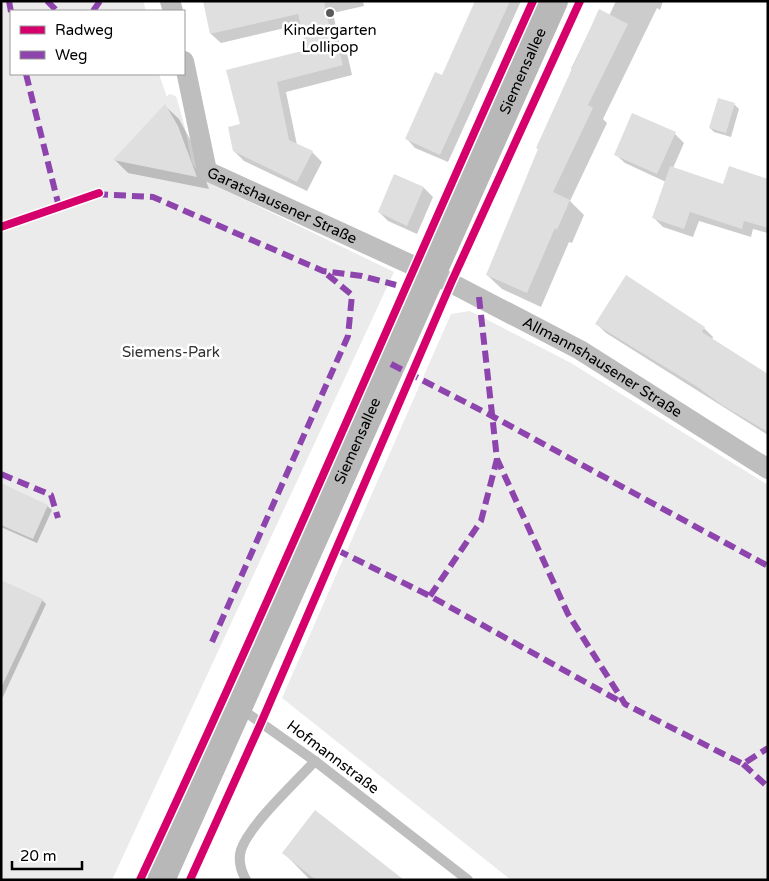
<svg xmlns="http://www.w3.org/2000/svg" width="769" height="881" viewBox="0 0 769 881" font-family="'Varela Round',sans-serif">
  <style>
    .green { fill: #ebebeb }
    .shadow { fill: #0003 }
    .building { fill: #dfdfdf }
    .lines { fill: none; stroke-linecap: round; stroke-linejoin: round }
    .service { stroke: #bebebe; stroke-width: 10 }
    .minor { stroke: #bebebe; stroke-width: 20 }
    .secondary { stroke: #b8b8b8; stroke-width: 28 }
    .quiet { stroke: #8e44ad; stroke-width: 6; stroke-dasharray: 12 6; stroke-linecap: butt }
    .cycleway-casing { stroke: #fff; stroke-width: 11 }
    .cycleway { stroke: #d6006c; stroke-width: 8 }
    .poi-dot { fill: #595959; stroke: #fff; stroke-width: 2 }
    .labels { text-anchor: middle; stroke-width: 5; stroke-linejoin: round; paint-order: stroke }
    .poi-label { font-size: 15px; fill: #000; stroke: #fff }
    .street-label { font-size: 15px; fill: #000; stroke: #fff }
    .park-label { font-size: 15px; fill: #323232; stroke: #fff }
  </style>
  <rect width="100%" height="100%" fill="#fff"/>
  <g class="green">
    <path d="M1 1H143L146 11H11V74H159L167 97 169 94 176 96 184 124 192 163 204 180 394 272 112 880H1Z"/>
    <path d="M470 311 571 363 768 485V880H511L282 698 451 314Z"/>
  </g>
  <g class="shadow">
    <path d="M204 1H363L364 6 333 13 340 46 347 53 352 75 286 92 297 145 312 152 322 162 307 191 244 161 234 151 241 125 227 71 307 51 302 24 221 43 211 34Z"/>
    <path d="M477 1H521L448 162 415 148 407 139 443 77Z"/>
    <path d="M616 1H663L660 10 657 8 603 119 607 123 570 201 584 215 572 243 569 242 541 307 502 289 487 275 574 71 571 69 599 11 609 16Z"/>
    <path d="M734 104 739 109 731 137 714 132 710 128Z"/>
    <path d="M165 106 179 119 191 141 209 189 128 173 115 160Z"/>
    <path d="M675 134 684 143 673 168 724 185 768 180V233L753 229 751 237 699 221 693 237 663 227 654 218 666 182 625 163 615 154Z"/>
    <path d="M395 176 424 188 433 197 417 234 388 221 379 212Z"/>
    <path d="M597 324 704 328 713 337 712 340 767 375 768 373V435L606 333Z"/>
    <path d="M1 485 47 506 52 510 37 543 1 527Z"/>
    <path d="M1 581 42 600 46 604 1 701Z"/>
    <path d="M284 853 402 880H310Z"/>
  </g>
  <g class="building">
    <path d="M203 1H324L333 43 337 42 343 65 277 82 289 140 313 151 297 182 233 151 228 127 240 124 226 70 306 50 298 14 210 34Z"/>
    <path d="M475 1H510L440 155 405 139 435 72 442 75Z"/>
    <path d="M599 9 628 24 588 105 593 108 553 192 570 200 557 230 555 228 527 293 486 275 538 149 536 148Z"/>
    <path d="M718 98 735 103 726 133 709 128Z"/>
    <path d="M165 104 178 126 197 177 113 160Z"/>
    <path d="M632 113 676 132 657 174 614 155Z"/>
    <path d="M670 166 723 184 729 166 768 179V228L744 221 742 229 690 212 684 229 652 218Z"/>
    <path d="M394 174 424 187 407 226 378 212Z"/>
    <path d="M626 275 705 327 702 332 768 374V432L722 405 696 386 595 324Z"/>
    <path d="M1 483 48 505 33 539 1 525Z"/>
    <path d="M1 580 43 599 1 688Z"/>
    <path d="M315 810 404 880H316L282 853Z"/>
  </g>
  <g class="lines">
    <g class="service">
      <path d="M240 708 315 761 468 880"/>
      <path d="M246 880C241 871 238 860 241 850 249 825 296 782 315 761"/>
    </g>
    <g class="minor">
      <path d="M170 1 173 11"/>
      <path id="s1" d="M184 61 207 171 451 283 580 350 768 469"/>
    </g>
    <path class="secondary" id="s2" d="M161 880 554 1"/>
    <g class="quiet">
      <path d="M9 1 11 12"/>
      <path d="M47 1 57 11"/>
      <path d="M93 11 100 1"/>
      <path d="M26 74 59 207"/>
      <path d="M96 194 153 197 323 271 362 276 396 285"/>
      <path d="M479 297 497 459 568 614 625 704 743 764 768 748"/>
      <path d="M391 364 492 416 768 566"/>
      <path d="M1 474 51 495 58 518"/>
      <path d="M337 550 430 596 623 703"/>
      <path d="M430 596 481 521 497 459"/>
      <path d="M212 642 348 336 352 295 323 271"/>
      <path d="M743 764 768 787"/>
    </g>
    <g class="cycleway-casing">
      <g id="cycleway">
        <path d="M1 227 99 193"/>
        <path d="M140 880C276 589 401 294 533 1"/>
        <path d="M190 880 261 723 451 283 580 1"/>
      </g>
    </g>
    <use href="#cycleway" class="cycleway"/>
  </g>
  <circle class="poi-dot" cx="330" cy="13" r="5"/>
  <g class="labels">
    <g class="poi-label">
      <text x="330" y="35">Kindergarten<tspan x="330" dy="17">Lollipop</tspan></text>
    </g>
    <g class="street-label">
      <text dy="5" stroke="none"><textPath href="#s2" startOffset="886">Siemensallee</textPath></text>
      <text dy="5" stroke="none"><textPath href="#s1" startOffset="195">Garatshausener Straße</textPath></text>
      <text dy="5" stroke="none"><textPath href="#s1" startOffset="554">Allmannshausener Straße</textPath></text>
      <text dy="5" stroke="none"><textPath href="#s2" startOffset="481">Siemensallee</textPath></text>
      <text transform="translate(333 757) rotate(37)" y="5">Hofmannstraße</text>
    </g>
    <g class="park-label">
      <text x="171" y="357">Siemens-Park</text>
    </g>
  </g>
  <rect width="769" height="881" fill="none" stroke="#000000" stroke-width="5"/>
  <rect x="10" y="10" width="175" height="65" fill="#ffffff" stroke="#999999"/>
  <rect x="20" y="26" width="25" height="8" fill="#d6006c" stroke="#999999"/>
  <text x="55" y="35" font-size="15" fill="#000000">Radweg</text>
  <rect x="20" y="51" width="25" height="8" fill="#8e44ad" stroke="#999999"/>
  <text x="55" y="60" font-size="15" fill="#000000">Weg</text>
  <path d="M12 861v8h70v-8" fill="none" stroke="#000000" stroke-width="2.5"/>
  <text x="20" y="861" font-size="15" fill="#000000" stroke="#ffffff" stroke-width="4" paint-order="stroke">20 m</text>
</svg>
